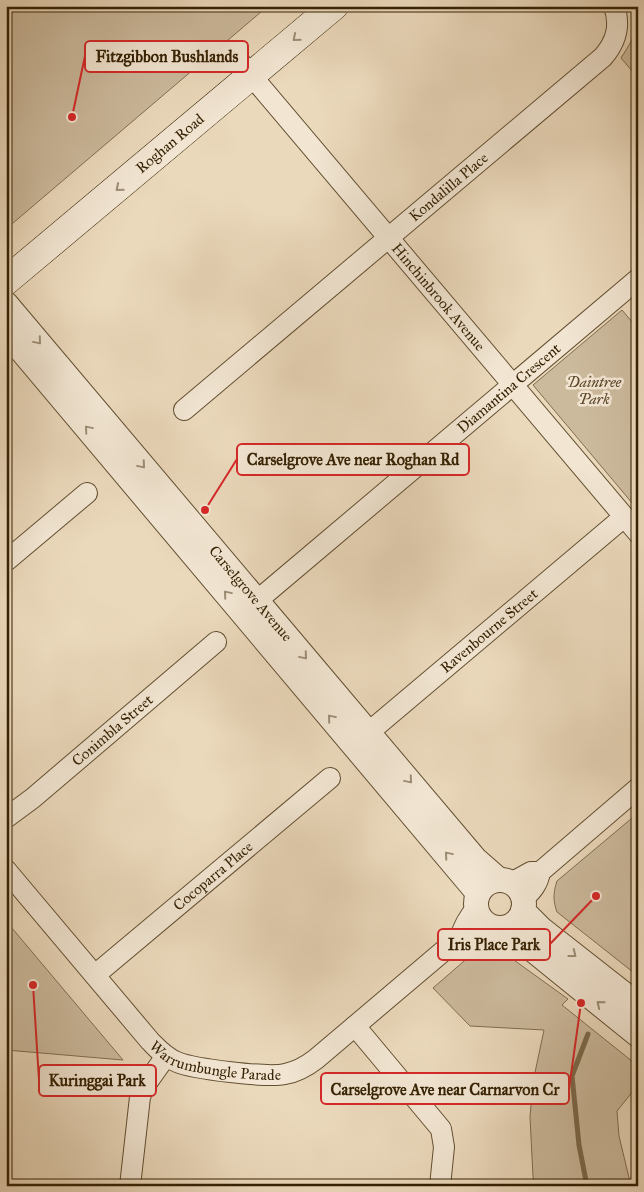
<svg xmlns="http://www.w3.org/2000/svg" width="644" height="1192" viewBox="0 0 644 1192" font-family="'IM FELL Great Primer',serif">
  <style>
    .green { fill: #ccba9d; stroke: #806e50 }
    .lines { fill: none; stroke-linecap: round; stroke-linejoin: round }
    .stream { stroke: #7d6a4c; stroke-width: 5 }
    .minor-casing { stroke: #624f31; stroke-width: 22 }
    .tertiary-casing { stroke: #624f31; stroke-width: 26 }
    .secondary-casing { stroke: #352103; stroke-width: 29 }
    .minor { stroke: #f2e6d3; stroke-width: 20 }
    .tertiary { stroke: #f2e6d3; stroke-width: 24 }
    .secondary { stroke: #f2e6d3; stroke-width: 28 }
    .oneway { stroke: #9d8d75 }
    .labels { text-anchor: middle; stroke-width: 5; stroke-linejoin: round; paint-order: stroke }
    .street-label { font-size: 15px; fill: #352103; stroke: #f2e6d3 }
    .park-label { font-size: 15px; font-style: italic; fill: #5b472a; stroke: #f2e6d3 }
    .leader { fill: none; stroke: #d62828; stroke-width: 2 }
    .callout-dot { fill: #d62828; stroke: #f2e6d3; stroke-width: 2 }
    .callout { fill: #f2e6d3; stroke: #d62828; stroke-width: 2 }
    .callout-label { font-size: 16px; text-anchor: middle; font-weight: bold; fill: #352103 }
  </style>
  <rect width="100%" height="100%" fill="#ebd9bc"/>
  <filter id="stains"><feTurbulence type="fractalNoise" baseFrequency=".004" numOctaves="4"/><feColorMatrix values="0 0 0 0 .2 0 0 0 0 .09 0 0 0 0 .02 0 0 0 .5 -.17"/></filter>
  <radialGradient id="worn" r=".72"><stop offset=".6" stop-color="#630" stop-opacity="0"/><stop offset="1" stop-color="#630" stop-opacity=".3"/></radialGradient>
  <g class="green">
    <path d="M6 6H268L6 229Z"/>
    <path d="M634 6H638V78L621 58C631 42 643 26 634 6Z"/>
    <path d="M622 310 638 329V510L533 385Z"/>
    <path d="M638 813V976L557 912C553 901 553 893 557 881Z"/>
    <path d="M6 921 123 1060 6 1050Z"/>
    <path d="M487 947 500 950 568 999 562 1005 638 1066V1085L617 1111 619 1136 631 1186H535L533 1177 530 1117 533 1082 544 1030 470 1026 433 988 478 949Z"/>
  </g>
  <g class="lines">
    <path class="stream" d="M587 1186 579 1145 572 1076 588 1034"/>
    <g class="minor-casing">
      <g id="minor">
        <path id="s1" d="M239 61 638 533"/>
        <path id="s2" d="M184 410 603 57C616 42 621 26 614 6"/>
        <path d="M6 561 87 493"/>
        <path id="s3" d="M246 610 638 279"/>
        <path id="s4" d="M356 743 624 517"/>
        <path id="s5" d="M6 818 33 798 216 642"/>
        <path id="s6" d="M6 870 150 1041C158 1049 166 1058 177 1062 193 1069 268 1078 285 1074 296 1072 307 1066 316 1059L460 937C464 927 468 917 476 909"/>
        <path d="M511 883 531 872H540L638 788"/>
        <path d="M523 899C532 891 538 884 540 872"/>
        <path d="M460 937 471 936 487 925"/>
        <path id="s7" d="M95 975 330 778"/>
        <path d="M355 1026 441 1129 444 1147 440 1186"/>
        <path d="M130 1186 140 1097 144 1087 166 1056"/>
      </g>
    </g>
    <g class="tertiary-casing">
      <g id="tertiary">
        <path id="s8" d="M6 304 475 859 499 880"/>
        <path d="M6 332 478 893"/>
        <circle cx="500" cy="904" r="24"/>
        <path d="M523 911 541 929 638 1005"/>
        <path d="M503 928 533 950 638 1035"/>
      </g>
    </g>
    <g class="secondary-casing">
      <g id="secondary">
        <path id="s9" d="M6 281 334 6"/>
      </g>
    </g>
    <use href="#minor" class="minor"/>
    <use href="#tertiary" class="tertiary"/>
    <use href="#secondary" class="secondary"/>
  </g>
  <defs><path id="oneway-chevron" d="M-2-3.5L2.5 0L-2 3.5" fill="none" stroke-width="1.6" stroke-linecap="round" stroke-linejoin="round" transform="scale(1.25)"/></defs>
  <g class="oneway">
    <use href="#oneway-chevron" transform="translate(296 38) rotate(140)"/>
    <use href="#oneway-chevron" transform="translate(119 188) rotate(140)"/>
    <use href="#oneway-chevron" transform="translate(38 341) rotate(50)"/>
    <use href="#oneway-chevron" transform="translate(88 429) rotate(-130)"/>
    <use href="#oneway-chevron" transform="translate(142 465) rotate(50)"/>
    <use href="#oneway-chevron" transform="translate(227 594) rotate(-130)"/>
    <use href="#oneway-chevron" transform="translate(304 656) rotate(50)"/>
    <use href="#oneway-chevron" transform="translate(331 718) rotate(-130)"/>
    <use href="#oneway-chevron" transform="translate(409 780) rotate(50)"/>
    <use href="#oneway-chevron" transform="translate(448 855) rotate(-130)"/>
    <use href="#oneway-chevron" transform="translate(573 954) rotate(38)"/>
    <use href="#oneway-chevron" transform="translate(600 1004) rotate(-141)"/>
  </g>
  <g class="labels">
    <g class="street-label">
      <text dy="5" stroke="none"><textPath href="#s9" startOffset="214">Roghan Road</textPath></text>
      <text dy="5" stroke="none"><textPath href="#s2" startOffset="346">Kondalilla Place</textPath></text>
      <text dy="5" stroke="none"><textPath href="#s1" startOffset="309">Hinchinbrook Avenue</textPath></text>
      <text dy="5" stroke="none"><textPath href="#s3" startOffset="344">Diamantina Crescent</textPath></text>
      <text dy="5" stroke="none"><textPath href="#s8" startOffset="379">Carselgrove Avenue</textPath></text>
      <text dy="5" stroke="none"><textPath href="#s4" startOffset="174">Ravenbourne Street</textPath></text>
      <text dy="5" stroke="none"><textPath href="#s5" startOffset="138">Conimbla Street</textPath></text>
      <text dy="5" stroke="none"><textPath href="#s7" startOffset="154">Cocoparra Place</textPath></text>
      <text dy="5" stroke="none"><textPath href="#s6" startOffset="295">Warrumbungle Parade</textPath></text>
    </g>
    <g class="park-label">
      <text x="594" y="387">Daintree<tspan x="594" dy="17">Park</tspan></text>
    </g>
  </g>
  <path class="leader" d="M72 117L85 56M205 510L237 459M596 896L550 944M33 985L39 1080M581 1003L569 1089"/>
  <g class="callout-dot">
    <circle cx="72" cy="117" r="5"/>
    <circle cx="205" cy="510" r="5"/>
    <circle cx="596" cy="896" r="5"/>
    <circle cx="33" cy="985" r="5"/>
    <circle cx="581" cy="1003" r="5"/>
  </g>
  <g class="callout">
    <rect x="85" y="41" width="163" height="31" rx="5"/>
    <rect x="237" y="444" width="232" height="31" rx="5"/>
    <rect x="438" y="929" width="112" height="31" rx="5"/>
    <rect x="39" y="1065" width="117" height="31" rx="5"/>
    <rect x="321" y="1073" width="248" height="31" rx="5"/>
  </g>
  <g class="callout-label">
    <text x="167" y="62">Fitzgibbon Bushlands</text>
    <text x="353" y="465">Carselgrove Ave near Roghan Rd</text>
    <text x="494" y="950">Iris Place Park</text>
    <text x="97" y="1086">Kuringgai Park</text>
    <text x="445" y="1095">Carselgrove Ave near Carnarvon Cr</text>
  </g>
  <rect width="644" height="1192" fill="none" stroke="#ebd9bc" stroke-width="25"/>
  <rect x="8" y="8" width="629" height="1177" fill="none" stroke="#352103" stroke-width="2.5"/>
  <rect x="12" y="12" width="619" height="1167" fill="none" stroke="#352103"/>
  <rect width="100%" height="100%" filter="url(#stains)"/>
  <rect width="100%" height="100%" fill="url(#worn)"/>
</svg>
